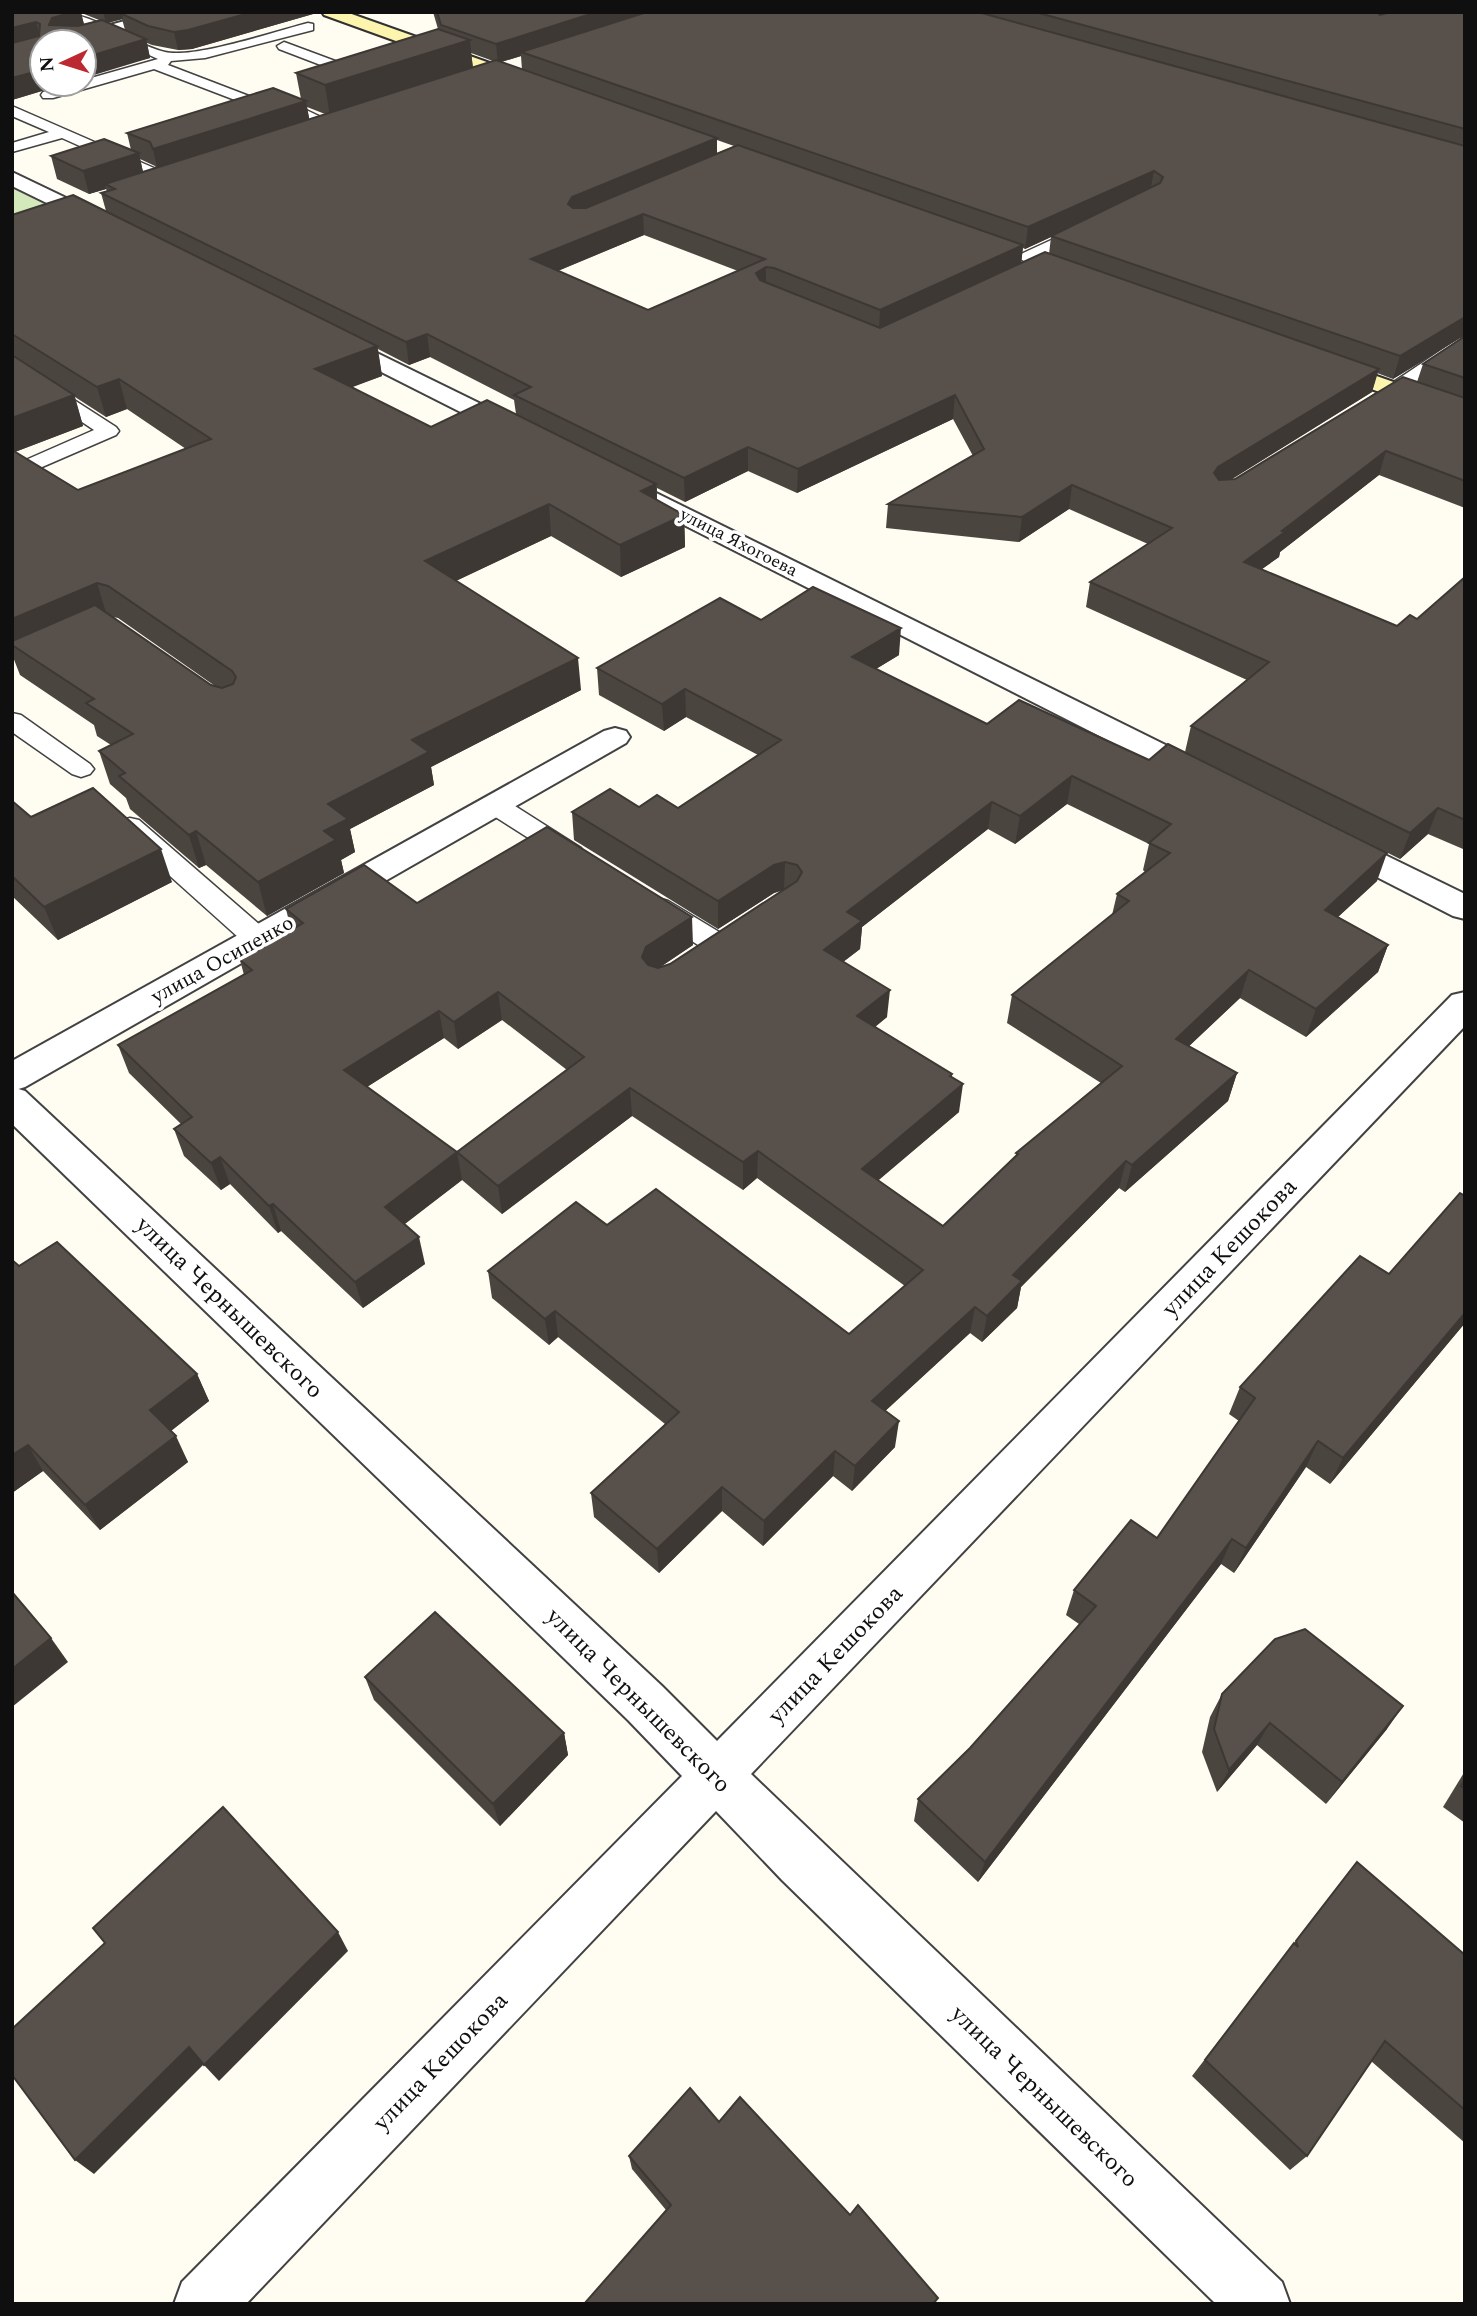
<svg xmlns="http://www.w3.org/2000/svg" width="1477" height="2316" viewBox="0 0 1477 2316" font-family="Spectral,serif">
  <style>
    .green { fill: #d3e9bb }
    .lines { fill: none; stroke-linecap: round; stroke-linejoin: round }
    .service-casing { stroke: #424242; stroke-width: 3 }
    .minor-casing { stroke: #424242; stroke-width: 4 }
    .tertiary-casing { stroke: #424242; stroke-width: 4 }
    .secondary-casing { stroke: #313131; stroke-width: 4 }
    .service { fill: #fff; fill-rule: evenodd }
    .minor { fill: #fff; fill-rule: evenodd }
    .tertiary { fill: #fff; fill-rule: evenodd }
    .secondary { fill: #fdf4ae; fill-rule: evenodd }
    .wall { fill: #4b4540; fill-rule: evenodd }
    .shaded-wall { fill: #3d3834 }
    .building { fill: #57504b; stroke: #3d3834; stroke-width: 2; fill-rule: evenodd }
    .labels { text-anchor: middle; stroke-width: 7; stroke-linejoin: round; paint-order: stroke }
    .far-street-label { font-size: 18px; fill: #0f0f0f; stroke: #fff }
    .street-label { font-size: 21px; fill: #0f0f0f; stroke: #fff }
    .near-street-label { font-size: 24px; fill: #0f0f0f; stroke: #fff }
  </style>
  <rect width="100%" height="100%" fill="#fffcf1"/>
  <path class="green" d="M12 188 53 208 12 219Z"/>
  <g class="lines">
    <g class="service-casing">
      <g id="service">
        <path d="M54 12C94 12 127 42 165 52 193 59 277 31 308 23L313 24V30L205 58 171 61 168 65 262 101 285 100 340 126 333 130 278 108H256L154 69 53 98H43L41 95 43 92 71 84H84V80L158 59Z"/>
        <path d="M284 42 370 74 372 77 365 81 360 80 279 49 277 46Z"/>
        <path d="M12 106 154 168 156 171 154 174H142L62 138 12 152V143L49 132 12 116Z"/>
        <path d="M1088 223 1096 228 1094 231 1033 262 1027 263 1019 258 1021 254Z"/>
        <path d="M1465 337V350L1381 406 1374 408 1364 402 1459 338Z"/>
        <path d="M12 360 116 427 119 431 116 435 12 480V466L94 430 12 375Z"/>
        <path d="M12 713 21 715 90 764 94 769 90 774 81 777 72 774 12 732Z"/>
        <path d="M495 797 504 799 581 848 585 854 581 860 572 862 563 860 486 811 482 805 486 799Z"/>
        <path d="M130 818 139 820 268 932 272 939 268 946 258 948 248 946 121 832 117 826 121 820Z"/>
        <path d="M658 898 668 901 729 938 733 945 729 952 719 954 709 952 648 913 644 907 648 901Z"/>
      </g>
    </g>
    <g class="minor-casing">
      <g id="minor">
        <path d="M12 172 110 219 113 223 110 227H96L12 186Z"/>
        <path d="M332 331 528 427 531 432 528 437 519 439 510 437 324 343 321 338 324 333Z"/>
        <path d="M638 484 1214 769 1218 776 1214 783 1203 785 1192 783 629 497 625 492 629 487Z"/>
        <path d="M615 728 626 731 630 737 626 743 25 1087 12 1091V1061L604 731Z"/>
        <path d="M1335 833 1346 836 1465 894V919L1453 916 1324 850 1319 843 1324 836Z"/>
      </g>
    </g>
    <g class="tertiary-casing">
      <g id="tertiary">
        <path d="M158 12H185L183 15 83 42H56L58 39Z"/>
        <path d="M1465 992V1026L751 1774 1282 2282 1290 2304H1216L782 1880 716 1811 246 2304H174L182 2282 682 1776 628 1720 12 1124V1087L25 1091 662 1686 717 1741 1452 995Z"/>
      </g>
    </g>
    <g class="secondary-casing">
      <g id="secondary">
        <path d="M322 12H346L535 79 538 83 535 87H523L324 15Z"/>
        <path d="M1325 358 1465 407V422L1317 370 1314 365 1317 360Z"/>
      </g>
    </g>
    <use href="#service" class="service"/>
    <use href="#minor" class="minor"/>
    <use href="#tertiary" class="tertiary"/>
    <use href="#secondary" class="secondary"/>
  </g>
  <g class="wall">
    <path d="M12 12H320L192 49 178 50 152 45 147 43 150 58 42 84H65L12 100ZM81 14H84L99 20 84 24ZM122 19 125 30 108 23Z"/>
    <path d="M433 12H1465V335L1393 379 1377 373 1372 392 1231 479H1235L1417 382 1423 364 1465 336V508L1379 475 1280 552 1279 557 1262 569 1397 626 1417 619 1465 577V847L1463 849 1428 834 1400 859 1185 752 1191 726 1247 680 1086 607 1090 582 1148 544 1069 509 1019 542 886 528 888 504 973 456 953 419 797 493 748 471 685 502 657 488V500L684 515 685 547 621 577 551 536 456 581 581 690 431 767 434 785 350 829 355 852 341 860 344 873 267 916 206 865 199 868 130 809 126 798 110 784 99 751 111 745 97 736 94 725 20 675 13 657H12V215L106 211 101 193 107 191 106 189 89 194 57 179 51 156 131 150 127 133 301 99 296 73 438 29ZM471 53 493 61 473 67ZM521 56 522 70 501 62ZM307 107 325 114 309 119ZM717 140 734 146 717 153ZM140 159 155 166 156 168 143 172ZM644 235 738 271 648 310 558 271ZM1051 237 1049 254 1021 263 1023 248 1025 249ZM378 349 409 365 430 357 514 400 516 414 431 427 351 387 382 376ZM75 397 106 417 127 409 186 449 78 490 15 452 83 426ZM113 617 118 618 215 686 211 685Z"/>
    <path d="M761 620 899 655 876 669 987 724 1377 881 1338 917 1388 945 1378 972 1306 1037 1240 998 1189 1046 1237 1073 1228 1101 1125 1192 1119 1188 1021 1287 1017 1308 982 1342 970 1333 885 1411 895 1447 852 1491 833 1476 763 1546 722 1511 659 1573 594 1517 591 1493 665 1424 558 1337 549 1345 492 1298 488 1271 607 1225 849 1334 905 1286 757 1178 743 1190 632 1116 502 1214 462 1180 404 1224 425 1264 363 1308 281 1231 278 1233 230 1184 221 1190 184 1156 174 1129 181 1124 129 1073 118 1045 244 975 240 960 291 930 286 909 417 903 693 945 659 968 670 964 785 890 774 893 718 929 574 840 572 812 639 807 678 808 758 755 686 717 664 731 599 695 597 668ZM1067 804 1149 844 1143 870 1145 872 1117 894 1112 915 1012 995 1007 1023 1101 1083 1016 1153V1157L943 1226 878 1180 959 1112 951 1077 875 1027 887 1017 843 962 860 949 862 927 988 829 1015 844ZM502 1020 567 1070 457 1152 367 1087 444 1038 458 1049Z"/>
    <path d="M12 801 31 817 172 882 58 940 12 896Z"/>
    <path d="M1465 1196V1323L1330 1484 1306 1467 1234 1573 1221 1564 978 1882 914 1821 918 1799 970 1748 1079 1624 1066 1615 1074 1590 1157 1538 1239 1421 1229 1414 1240 1387 1389 1274Z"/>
    <path d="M19 1266 197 1374 209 1401 171 1431 188 1462 100 1530 43 1471 12 1493Z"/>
    <path d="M365 1677 564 1733 568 1755 500 1826 374 1700Z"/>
    <path d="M1222 1694 1387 1729 1326 1804 1257 1745 1217 1792 1202 1752 1210 1717Z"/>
    <path d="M1465 1771V1823L1443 1807Z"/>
    <path d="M1357 1862 1465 1955V2143L1371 2061 1307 2156 1290 2170 1192 2076Z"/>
    <path d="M719 2122 934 2304 666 2210 632 2169 629 2156Z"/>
  </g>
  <g class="shaded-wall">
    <path d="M73 12H81L85 29 49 25 52 18Z"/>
    <path d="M103 12H147L122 14 123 19 106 23Z"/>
    <path d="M253 12H320L192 49 178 50 174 32Z"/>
    <path d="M597 12H656L521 52V56L498 63 496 44Z"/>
    <path d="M36 22 41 40 12 48V28Z"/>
    <path d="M146 39 150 58 84 78V58Z"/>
    <path d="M470 40 473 71 330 117 325 85Z"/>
    <path d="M42 70V84H65L12 100V78Z"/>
    <path d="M306 101 310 123 158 172 153 149Z"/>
    <path d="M717 138V158L573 219 568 204 572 197Z"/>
    <path d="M139 153 144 177 105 184 106 189 89 194 83 171Z"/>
    <path d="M1154 171 1150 192 1051 236V237L1025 249 1028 227Z"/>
    <path d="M643 214 644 235 533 281 531 259Z"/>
    <path d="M1023 245 1021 266 879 332 880 310Z"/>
    <path d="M766 267V289L756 273Z"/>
    <path d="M1465 317V335L1393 379 1400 356Z"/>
    <path d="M427 334 430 357 409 365 406 342Z"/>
    <path d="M377 346 382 376 321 399 315 369Z"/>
    <path d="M1379 369 1372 392 1213 491 1214 473 1218 467Z"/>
    <path d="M119 379 127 409 106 417 97 387Z"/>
    <path d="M74 395 83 426 12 453V418Z"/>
    <path d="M955 395 953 419 797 493 798 469Z"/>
    <path d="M748 447V471L685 502 684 478Z"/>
    <path d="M1386 451 1379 475 1280 552 1279 557 1238 586 1244 562Z"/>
    <path d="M656 484 658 516 641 491Z"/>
    <path d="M1072 485 1069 509 1019 542 1022 517Z"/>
    <path d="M549 504 551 536 430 593 425 561Z"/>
    <path d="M684 515 685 547 621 577 620 545Z"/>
    <path d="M97 583 107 616 12 645V619Z"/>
    <path d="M901 628 899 655 851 684 852 657Z"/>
    <path d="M578 658 581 690 431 767 434 785 350 829 355 852 341 860 344 873 267 916 258 882 324 831 328 804 412 740Z"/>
    <path d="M685 689 686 717 664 731 662 704Z"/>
    <path d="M1072 776 1067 804 1015 844 1020 816Z"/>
    <path d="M992 802 988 829 862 927 860 949 822 978 824 950 847 912Z"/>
    <path d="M1438 808 1428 834 1400 859 1410 833Z"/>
    <path d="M196 831 206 865 199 868 189 835Z"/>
    <path d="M161 849 172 882 58 940 44 907Z"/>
    <path d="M1387 853 1377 881 1315 938 1325 910Z"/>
    <path d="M785 862 784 889 774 893 718 929V901L774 865Z"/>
    <path d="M692 917 693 945 648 975 642 957 646 947Z"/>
    <path d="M1388 945 1378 972 1306 1037 1316 1009Z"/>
    <path d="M1249 970 1240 998 1168 1066 1176 1039Z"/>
    <path d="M890 990 887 1017 855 1043 857 1016Z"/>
    <path d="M498 992 502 1020 458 1049 454 1022Z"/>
    <path d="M439 1011 444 1038 351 1097 344 1070Z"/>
    <path d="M1237 1073 1228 1101 1125 1192 1132 1165Z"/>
    <path d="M952 1074 949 1096 963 1084 959 1112 860 1196 862 1169Z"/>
    <path d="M630 1088 632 1116 502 1214 498 1186Z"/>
    <path d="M758 1151 757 1178 743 1190V1162Z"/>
    <path d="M457 1152 462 1180 392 1234 385 1207Z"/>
    <path d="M220 1157 230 1184 221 1190 211 1163Z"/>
    <path d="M1126 1161 1119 1188 1021 1287 1017 1308 982 1342 987 1316 1013 1275Z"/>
    <path d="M273 1204 281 1231 278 1233 269 1206Z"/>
    <path d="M419 1237 425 1264 363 1308 355 1282Z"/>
    <path d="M975 1307 970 1333 869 1426 872 1401Z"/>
    <path d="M555 1311 558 1337 549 1345 545 1319Z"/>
    <path d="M1465 1313V1323L1330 1484 1343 1458Z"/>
    <path d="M197 1374 209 1401 163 1437 150 1410Z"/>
    <path d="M899 1421 895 1447 852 1491 855 1466Z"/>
    <path d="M176 1436 188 1462 100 1530 85 1505Z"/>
    <path d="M1318 1441 1306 1467 1234 1573 1246 1548Z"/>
    <path d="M28 1445 43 1471 12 1493V1455Z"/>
    <path d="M835 1451 833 1476 763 1546 764 1521Z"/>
    <path d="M722 1487V1511L659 1573 657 1549Z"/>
    <path d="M1232 1539 1221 1564 978 1882 985 1862Z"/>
    <path d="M51 1638 68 1662 12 1707V1669Z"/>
    <path d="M1403 1706 1387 1729 1326 1804 1342 1782Z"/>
    <path d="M1270 1723 1257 1745 1217 1792 1229 1770Z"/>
    <path d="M564 1733 568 1755 500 1826 493 1804Z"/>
    <path d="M338 1932 348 1951 219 2081 204 2065Z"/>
    <path d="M189 2047 205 2063 94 2174 75 2160Z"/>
  </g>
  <g class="building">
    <path d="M12 12H73L52 18 49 25 78 26 102 20 146 39 84 58V42H42V70L12 78V43L39 36 40 24 36 22 12 28Z"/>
    <path d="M130 12H253L188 30 174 32 148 26 122 14Z"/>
    <path d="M437 12H597L496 44 441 25Z"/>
    <path d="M647 12H978L1465 146V317L1400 356 1051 236 1160 183 1163 177 1154 171 1028 227 521 52Z"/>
    <path d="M1035 12H1377L1380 15 1391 12H1465V129Z"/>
    <path d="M438 29 470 40 325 85 296 73Z"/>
    <path d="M496 60 717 138 572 197 568 204 573 208H586L738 145 1023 245 880 310 774 268 766 267 756 273 760 280 880 328 1045 252 1379 369 1218 467 1214 473 1219 480 1235 479 1403 377 1465 398V481L1386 451 1282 531 1285 532 1244 562 1397 626 1410 615 1417 619 1465 577V820L1438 808 1410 833 1191 726 1269 662 1090 582 1172 528 1072 485 1022 517 888 504 984 449 955 395 798 469 748 447 684 478 514 395 531 387 427 334 406 342 101 193 115 189 105 184ZM643 214 765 259 648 310 531 259Z"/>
    <path d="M273 88 306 101 153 149 150 142 127 133Z"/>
    <path d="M104 139 139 153 83 171 51 156Z"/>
    <path d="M73 195 377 346 315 369 431 427 487 400 656 484 641 491 684 515 620 545 549 504 425 561 578 658 412 740 429 752 328 804 348 819 324 831 336 840 258 882 196 831 189 835 119 776 125 773 99 751 133 734 86 703 94 699 12 645V641L95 605 211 685 222 688 233 684 236 677 232 671 108 586 97 583 12 619V450L78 490 211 439 119 379 97 387 12 334V215Z"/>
    <path d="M1465 336V378L1423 364Z"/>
    <path d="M12 355 74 395 12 418Z"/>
    <path d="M813 587 901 628 852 657 987 724 1019 700 1149 760 1168 744 1387 853 1325 910 1388 945 1316 1009 1249 970 1176 1039 1237 1073 1132 1165 1126 1161 1013 1275 1022 1281 987 1316 975 1307 872 1401 899 1421 855 1466 835 1451 764 1521 722 1487 657 1549 591 1493 679 1412 555 1311 545 1319 488 1271 576 1202 607 1225 656 1189 849 1334 923 1270 758 1151 743 1162 630 1088 498 1186 457 1152 385 1207 419 1237 355 1282 273 1204 269 1206 220 1157 211 1163 174 1129 192 1117 118 1045 252 970 240 960 303 923 286 909 364 865 417 903 547 827 692 917 646 947 642 957 648 965 658 968 670 964 797 881 802 872 797 865 785 862 774 865 718 901 572 812 610 789 639 807 657 795 678 808 781 740 685 689 662 704 597 668 720 598 761 620ZM1072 776 1171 824 1149 843 1170 853 1117 894 1129 901 1012 995 1122 1066 1016 1153 1018 1154 943 1226 862 1169 963 1084 950 1076 952 1074 857 1016 890 990 824 950 862 921 847 912 992 802 1020 816ZM498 992 584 1057 457 1152 344 1070 439 1011 454 1022Z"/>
    <path d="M93 788 161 849 44 907 12 876V801L31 817Z"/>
    <path d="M1460 1193 1465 1196V1313L1343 1458 1318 1441 1246 1548 1232 1539 985 1862 918 1799 970 1748 1096 1606 1074 1590 1131 1520 1157 1538 1255 1398 1240 1387 1360 1256 1389 1274Z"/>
    <path d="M57 1242 197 1374 150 1410 176 1436 85 1505 28 1445 12 1455V1260L19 1266Z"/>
    <path d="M12 1592 51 1638 12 1669Z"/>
    <path d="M435 1612 564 1733 493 1804 365 1677Z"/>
    <path d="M1305 1629 1403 1706 1342 1782 1270 1723 1229 1770 1214 1729 1222 1694 1275 1639Z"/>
    <path d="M1465 1780V1789L1461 1786Z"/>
    <path d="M223 1807 338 1932 204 2065 189 2047 75 2160 12 2075V2029L105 1943 93 1928Z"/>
    <path d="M1357 1862 1465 1955V2110L1385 2041 1307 2156 1205 2060 1294 1943 1298 1947 1296 1941Z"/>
    <path d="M690 2088 719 2122 740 2097 850 2215 858 2205 938 2298 933 2304H584L671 2205 629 2156Z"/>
  </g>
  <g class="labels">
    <g class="far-street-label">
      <text transform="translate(739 542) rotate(27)" y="6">улица Яхогоева</text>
    </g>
    <g class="street-label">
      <text transform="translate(222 959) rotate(-29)" y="7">улица Осипенко</text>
    </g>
    <g class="near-street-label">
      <text transform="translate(1229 1247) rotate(-46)" y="8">улица Кешокова</text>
      <text transform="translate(230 1307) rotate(44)" y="8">улица Чернышевского</text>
      <text transform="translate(835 1654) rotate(-46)" y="8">улица Кешокова</text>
      <text transform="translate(639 1700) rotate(45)" y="8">улица Чернышевского</text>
      <text transform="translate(440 2061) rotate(-46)" y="8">улица Кешокова</text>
      <text transform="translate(1045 2096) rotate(44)" y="8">улица Чернышевского</text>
    </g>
  </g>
  <rect width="1477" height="2316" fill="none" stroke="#0f0f0f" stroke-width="28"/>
  <g transform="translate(63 63) rotate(266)"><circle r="33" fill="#ffffff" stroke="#9f9f9f" stroke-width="2"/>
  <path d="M0-5L12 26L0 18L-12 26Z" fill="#bc2930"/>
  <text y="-10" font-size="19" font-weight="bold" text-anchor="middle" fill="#0f0f0f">N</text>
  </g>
</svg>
